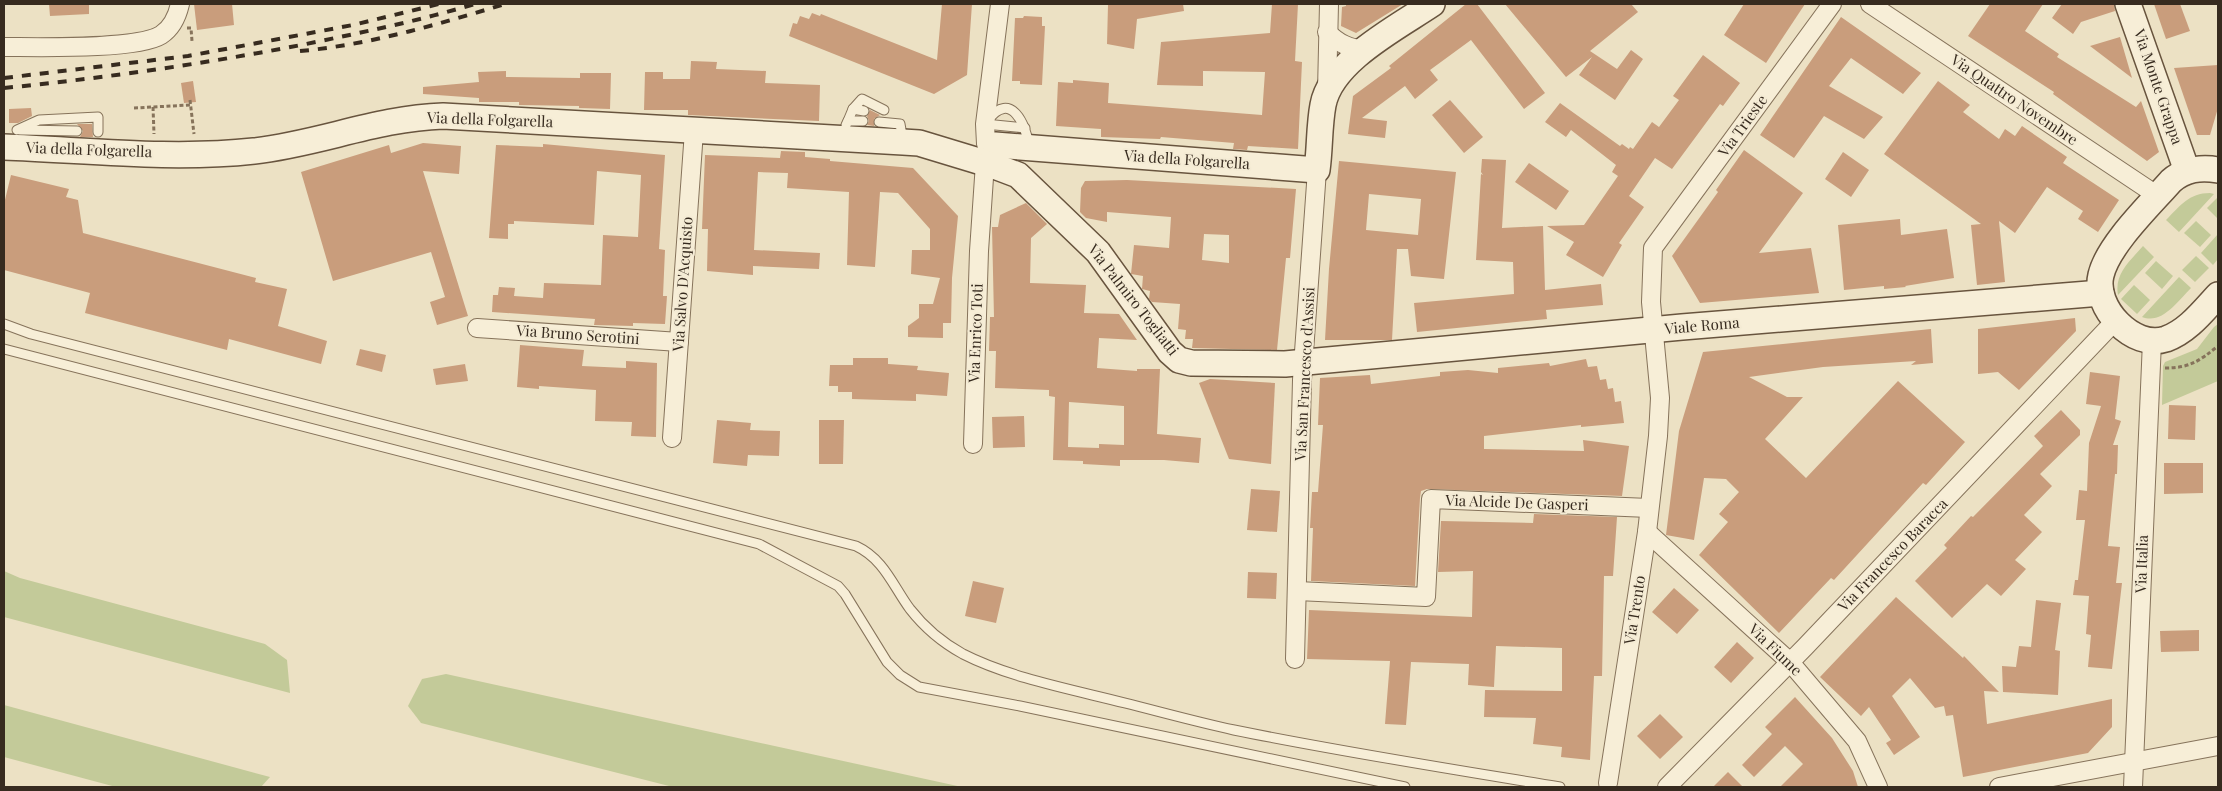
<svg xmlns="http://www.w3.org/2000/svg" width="2222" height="791" viewBox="0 0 2222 791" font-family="'Playfair Display',serif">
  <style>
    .green { fill: #c3ca99 }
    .building { fill: #c99d7c; fill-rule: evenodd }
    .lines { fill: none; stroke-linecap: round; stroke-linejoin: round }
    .lane-casing { stroke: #86735b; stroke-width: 11 }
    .street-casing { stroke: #86735b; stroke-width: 20 }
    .secondary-casing { stroke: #68543e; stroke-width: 28 }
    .path { stroke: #86735b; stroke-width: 3; stroke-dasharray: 4 2.5; stroke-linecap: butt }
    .lane { stroke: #f7eed7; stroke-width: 9 }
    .street { stroke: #f7eed7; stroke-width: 18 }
    .secondary { stroke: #f7eed7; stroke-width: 25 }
    .rail { stroke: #372b1f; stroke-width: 4; stroke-dasharray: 9 9; stroke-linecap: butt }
    .labels { text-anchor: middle; stroke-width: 4; stroke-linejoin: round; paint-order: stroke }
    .street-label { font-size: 15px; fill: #372b1f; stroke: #f4ebd4 }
  </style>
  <rect width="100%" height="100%" fill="#ece1c4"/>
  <g class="green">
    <path d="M2210 193 2214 194 2179 232 2166 220C2180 206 2189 193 2210 193Z"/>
    <path d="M2218 197V219L2207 208Z"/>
    <path d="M2196 221 2211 235 2200 247 2184 233Z"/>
    <path d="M2218 234V259L2213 265 2201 253Z"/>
    <path d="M2143 246 2154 257 2118 295C2114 274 2130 261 2143 246Z"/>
    <path d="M2196 256 2209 268 2195 282 2182 270Z"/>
    <path d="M2156 261 2173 276 2162 289 2145 273Z"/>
    <path d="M2179 277 2191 288C2178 301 2162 325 2142 317Z"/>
    <path d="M2134 285 2150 300 2137 314 2121 299Z"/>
    <path d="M2218 324V381L2162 405 2163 366 2165 362 2197 349 2214 327Z"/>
    <path d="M4 571 20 578 265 644 287 660 290 693 4 617Z"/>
    <path d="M446 674 962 787H673L421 723 408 706 422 679Z"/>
    <path d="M4 705 270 777 261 787H116L4 757Z"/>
  </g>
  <g class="building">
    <path d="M49 4H89V14L50 16Z"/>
    <path d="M194 4H232L234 25 197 30Z"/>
    <path d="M942 4H972L967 75 934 94 789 36 793 23 797 24 800 16 809 19 812 13 820 16 821 14 937 60Z"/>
    <path d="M1114 4H1183L1184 11 1137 19 1134 49 1107 44 1108 5Z"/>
    <path d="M1272 4H1298L1295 61 1302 62 1298 149 1248 146 1247 150 1233 149 1234 143 1161 137 1160 139 1101 137V129L1056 126 1058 82 1073 83V80L1109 83 1108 103 1262 115 1265 72 1203 71V86L1157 85 1161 42 1270 33Z"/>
    <path d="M1346 4H1403L1356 33 1341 26 1342 7 1346 6Z"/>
    <path d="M1466 4H1477L1545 93 1524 109 1471 40 1430 70 1438 80 1415 99 1405 86 1362 118 1387 121 1385 138 1348 134 1353 96 1391 68 1389 66Z"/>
    <path d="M1505 4H1631L1638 12 1590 51 1617 69 1631 50 1643 59 1615 100 1579 75 1592 57 1566 77Z"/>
    <path d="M1744 4H1805L1766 63 1724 35Z"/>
    <path d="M1990 4H2043L2025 31 2059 54 2057 57 2136 107 2141 101 2159 152 2147 161 2053 94 2054 92 1968 36Z"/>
    <path d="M2062 4H2114L2115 11 2081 22 2073 34 2052 18Z"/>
    <path d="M2154 4H2180L2190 31 2166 39Z"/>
    <path d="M1024 16 1042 17V26H1045L1042 85 1020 84V81H1012L1015 18H1023Z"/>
    <path d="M1841 17 1921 73 1903 94 1851 58 1829 86 1883 117 1864 139 1824 116 1794 158 1760 135Z"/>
    <path d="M2120 37 2132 78 2090 46Z"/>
    <path d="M1703 55 1740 83 1723 106 1720 104 1672 169 1655 158 1629 196 1644 207 1619 243 1622 245 1603 277 1566 255 1574 242 1547 226 1584 225 1618 176 1612 172 1616 165 1571 130 1566 137 1545 122 1560 103 1620 146 1622 144 1629 149 1630 147 1633 149 1652 122 1659 127 1679 100 1673 96Z"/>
    <path d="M691 61 717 62 716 69 766 71 765 83 820 85 819 121 688 115V110H644L645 72H663V79H690Z"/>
    <path d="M2218 65V108L2210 135H2197L2174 68Z"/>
    <path d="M506 71V77L580 78V73H611L610 109 579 108V106L519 105V102H479V98L423 94V87L479 82 478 72Z"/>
    <path d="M193 81 196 102 184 103 181 83Z"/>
    <path d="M1938 81 1970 105 1963 112 1999 139 2005 129 2015 136 2022 126 2067 157 2063 163 2119 200 2098 232 2078 219 2083 211 2047 187 2015 233 1999 221 2005 282 1977 285 1971 225 1981 224 1884 154Z"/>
    <path d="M1450 100 1483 137 1464 153 1432 115Z"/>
    <path d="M31 108 32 116 18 123H9V109Z"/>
    <path d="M870 110 880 115 874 119V126L867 125 869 121 867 116Z"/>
    <path d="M92 124 93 137H80L83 131 77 124Z"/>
    <path d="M423 143 461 146 459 174 423 171 468 316 437 325 430 302 445 297 431 252 333 281 301 172 389 145 391 153Z"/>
    <path d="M543 144 665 155 659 249 665 250 663 296H667L665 324 633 323V326L594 325 595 319 492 312 493 295H498L499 287 515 288 514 296 543 298 544 283 601 285 603 235 638 237 641 175 597 171 594 225 514 221V224H508V239L489 238 496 145 543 147Z"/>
    <path d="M1744 150 1803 193 1759 253 1811 248 1819 293 1700 303 1672 256 1718 192 1716 190Z"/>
    <path d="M781 151 805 152V157L830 159V161L913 168 958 216 952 278 951 323H943V338L908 337V326L919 318V304H933L940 278 911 274 912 250H930V229L898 193 880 192 875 267 847 265 849 192 787 188 788 173 758 172 754 250 820 253 819 269 753 266V275L707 271 708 229H702L705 155 780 158Z"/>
    <path d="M1843 152 1869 170 1851 197 1825 179Z"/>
    <path d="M1482 159 1506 160 1502 228 1543 226 1545 290 1601 284 1603 305 1546 310 1547 319 1417 332 1414 303 1514 294 1513 262 1476 260 1481 174 1483 175 1481 172Z"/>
    <path d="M1339 161 1456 172 1444 279 1411 276 1408 249H1397L1392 340H1325L1329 269ZM1369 194 1421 199 1418 235 1366 230Z"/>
    <path d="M1529 163 1569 191 1556 210 1515 182Z"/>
    <path d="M11 175 69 189 66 197 78 200 83 233 256 278 255 282 287 289 278 326 327 341 321 364 229 339 227 350 85 313 90 293 4 270V204Z"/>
    <path d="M1127 180 1296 189 1290 258H1286L1277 350 1192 348 1193 339H1185L1186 330 1178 329 1180 304 1152 302 1149 299 1150 291 1142 289 1143 276 1131 274 1134 245 1169 248 1171 217 1107 212V222L1086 218 1080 212 1081 188 1085 181ZM1204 234 1229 235V263L1202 260Z"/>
    <path d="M1026 203 1047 224 1031 238 1030 283 1086 285 1084 313 1119 314 1137 340 1099 338 1097 368 1137 371V369H1160L1157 434 1201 438 1199 463 1164 460H1120V466L1083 464V461L1053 460 1055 397 1049 396V390L995 388 996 351H989L990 317H994L992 227H998L1000 215ZM1069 402 1124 406V445L1099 444V448L1068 447Z"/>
    <path d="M1900 219 1901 235 1947 229 1954 278 1905 286 1906 287 1884 289V286L1844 290 1838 225Z"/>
    <path d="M2075 318 2076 331 2019 390 1998 372 1978 374V329Z"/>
    <path d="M1931 329 1933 363 1911 365 1916 361 1823 367 1749 377 1787 397H1803L1765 439 1806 478 1898 381 1965 442 1926 485 1923 483 1834 580 1831 578 1779 633 1699 555 1728 522 1719 514 1739 492 1726 479 1704 478 1694 540 1666 535 1679 431 1703 352Z"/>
    <path d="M520 345 584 350 582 366 626 368V361L657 363 656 437 631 436 632 422 595 421 596 390 539 386V389L517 387Z"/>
    <path d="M360 349 386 355 382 372 356 365Z"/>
    <path d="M853 358H888V364L918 366 917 370 949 373 947 396 916 394V401L852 399V392H838V386H829L830 365H853Z"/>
    <path d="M1586 359 1588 367 1597 366 1600 380 1606 379 1608 389 1613 388 1615 402 1621 401 1624 423 1581 427V425L1484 436V449L1584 451 1583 440 1629 446 1622 496 1427 489 1421 491 1420 498 1415 586 1311 581 1313 528H1310L1312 492H1318L1323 425H1318L1320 378 1370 375 1371 384 1440 376V372L1468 370 1498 373V368L1549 363 1550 366Z"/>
    <path d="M465 364 468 381 436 385 433 369Z"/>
    <path d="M2090 372 2120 376 2115 419 2121 421 2113 445H2118L2117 474H2115L2108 546 2120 547 2116 583H2122L2112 669 2088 667 2091 635 2086 634 2089 596 2073 595 2075 580H2078L2085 520H2076L2079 490 2087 491 2089 443 2101 406 2086 404Z"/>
    <path d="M1210 379 1275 383 1271 464 1229 459 1199 383Z"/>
    <path d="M2169 405 2196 406 2195 440 2168 439Z"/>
    <path d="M2061 410 2080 430V435L2040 474 2052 486 2024 515 2042 532 2015 560 2026 569 2001 596 1987 584 1952 618 1915 581 1947 548 1944 545 1971 516 1973 517 2043 446 2034 436Z"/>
    <path d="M1024 416 1025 447 993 448 992 417Z"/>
    <path d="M717 420 751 423 750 430 780 431 779 456 748 455 747 466 713 463Z"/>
    <path d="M819 420H844L843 464H819Z"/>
    <path d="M2164 463H2203V493L2164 494Z"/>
    <path d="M1251 489 1280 491 1277 532 1247 530Z"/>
    <path d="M1534 514 1617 517 1613 576H1604L1602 676H1594L1590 760 1561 757 1562 747 1533 744 1536 718 1484 717 1485 690 1562 691V648L1496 646 1494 687 1468 685 1469 664 1411 662 1406 725 1385 724 1390 661 1307 659 1309 610 1472 617 1473 571 1438 572 1441 521 1533 523Z"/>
    <path d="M1248 572 1277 573 1276 599 1247 598Z"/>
    <path d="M973 581 1004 588 996 623 965 616Z"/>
    <path d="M1674 588 1699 610 1677 634 1652 612Z"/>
    <path d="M1896 597 1963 658 1964 656 1999 692 1984 691 1987 724 2112 699V727L2088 753 1963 777 1953 715 1946 716 1944 706 1935 708 1910 678 1892 696 1920 737 1894 755 1886 743 1891 740 1869 707 1861 716 1820 677Z"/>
    <path d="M2036 600 2061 603 2055 650 2060 651 2058 695 2003 692 2002 666 2016 667 2019 646 2031 647Z"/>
    <path d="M2199 630V651L2161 652 2160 631Z"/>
    <path d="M1737 642 1754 658 1731 683 1714 667Z"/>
    <path d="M1795 697 1832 738 1853 771 1858 787H1780L1803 764 1785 746 1754 777 1742 765 1772 734 1765 727Z"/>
    <path d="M1660 714 1683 737 1660 759 1637 736Z"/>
    <path d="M1728 772 1743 787H1713Z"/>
  </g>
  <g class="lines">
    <g class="lane-casing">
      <g id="lane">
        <path d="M853 109 864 111"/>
        <path d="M988 120C1011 90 1026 125 1029 146"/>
        <path d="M848 121 853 109 862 99 884 110"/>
        <path d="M879 122 900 124 903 141"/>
        <path d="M985 124 1025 128"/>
        <path d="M846 125 848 121H863"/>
        <path d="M17 130 39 120 98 117V132"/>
        <path d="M20 130 77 131"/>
        <path d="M4 324 31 334 856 546C884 559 893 586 910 609 924 627 943 643 963 654 1010 678 1074 690 1125 703 1161 712 1197 722 1234 730 1342 752 1451 769 1560 787"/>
        <path d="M4 349 759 544 838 586 845 594 887 662 900 675 919 687 1020 706 1405 787"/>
      </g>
    </g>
    <g class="street-casing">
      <g id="street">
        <path d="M1870 4 2158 196"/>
        <path d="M1327 32C1339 44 1349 48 1365 50"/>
        <path d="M4 47C36 47 137 50 161 35 172 28 177 17 180 4"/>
        <path d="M1327 91 1329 4"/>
        <path d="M986 144 985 124 1000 4"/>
        <path d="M477 328 679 342"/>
        <path d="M672 438 694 131"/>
        <path d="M973 444 979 251 985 163"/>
        <path d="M1647 532 1790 662 1857 741 1878 787"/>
        <path d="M1297 591 1426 597 1431 499 1649 508"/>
        <path d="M1295 659 1302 380 1317 170"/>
        <path d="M1608 783 1647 532 1658 436 1660 398 1651 302 1653 248 1832 4"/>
        <path d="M1667 787 1805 647 2116 320"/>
        <path d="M1999 787 2218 746"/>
        <path d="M2133 787 2152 341"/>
      </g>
    </g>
    <g class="secondary-casing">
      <g id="secondary">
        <path d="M2128 4 2187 171"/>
        <path d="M995 145 1317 170C1320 149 1319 126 1323 105 1331 61 1398 27 1432 4"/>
        <path d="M4 147C86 150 171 160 254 151 318 144 378 118 443 116L903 142 919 143 985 163"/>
        <path d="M989 164 1018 175 1098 252 1170 352 1179 360 1191 363 1285 364 1682 327 2101 293"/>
        <path d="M2218 170C2200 167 2185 169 2171 181 2150 205 2108 245 2101 275 2093 307 2133 350 2166 339 2188 331 2203 311 2218 295"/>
      </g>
    </g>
    <g class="path">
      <path d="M187 28H191L192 41"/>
      <path d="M190 100 194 134"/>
      <path d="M153 107 154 134"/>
      <path d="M134 108 190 105"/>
      <path d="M2165 368C2190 368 2199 361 2218 346"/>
    </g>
    <use href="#lane" class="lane"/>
    <use href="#street" class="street"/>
    <use href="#secondary" class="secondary"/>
    <g class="rail">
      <path d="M300 51C369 45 439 24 505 4"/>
      <path d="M4 78 188 56 353 25 439 4"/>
      <path d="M4 88C104 78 203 64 301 45 360 33 418 21 475 4"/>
    </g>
  </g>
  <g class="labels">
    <g class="street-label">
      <text transform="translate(2158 87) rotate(71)" y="5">Via Monte Grappa</text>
      <text transform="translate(2014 100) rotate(34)" y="5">Via Quattro Novembre</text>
      <text transform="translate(490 120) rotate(2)" y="5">Via della Folgarella</text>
      <text transform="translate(1743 126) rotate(-54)" y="5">Via Trieste</text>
      <text transform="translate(89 150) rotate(2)" y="5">Via della Folgarella</text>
      <text transform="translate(1187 160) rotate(4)" y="5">Via della Folgarella</text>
      <text transform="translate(683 284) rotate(-86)" y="5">Via Salvo D'Acquisto</text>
      <text transform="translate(1133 300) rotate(52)" y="5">Via Palmiro Togliatti</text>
      <text transform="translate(1702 326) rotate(-5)" y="5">Viale Roma</text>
      <text transform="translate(976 333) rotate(-88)" y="5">Via Enrico Toti</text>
      <text transform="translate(578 335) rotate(4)" y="5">Via Bruno Serotini</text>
      <text transform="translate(1305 374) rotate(-87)" y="5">Via San Francesco d'Assisi</text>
      <text transform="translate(1517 503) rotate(2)" y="5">Via Alcide De Gasperi</text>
      <text transform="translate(1893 555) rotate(-46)" y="5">Via Francesco Baracca</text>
      <text transform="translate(2142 564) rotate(-88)" y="5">Via Italia</text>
      <text transform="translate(1635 610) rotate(-81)" y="5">Via Trento</text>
      <text transform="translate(1775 650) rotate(44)" y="5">Via Fiume</text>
    </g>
  </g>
  <rect width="2222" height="791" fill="none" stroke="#372b1f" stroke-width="10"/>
</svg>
